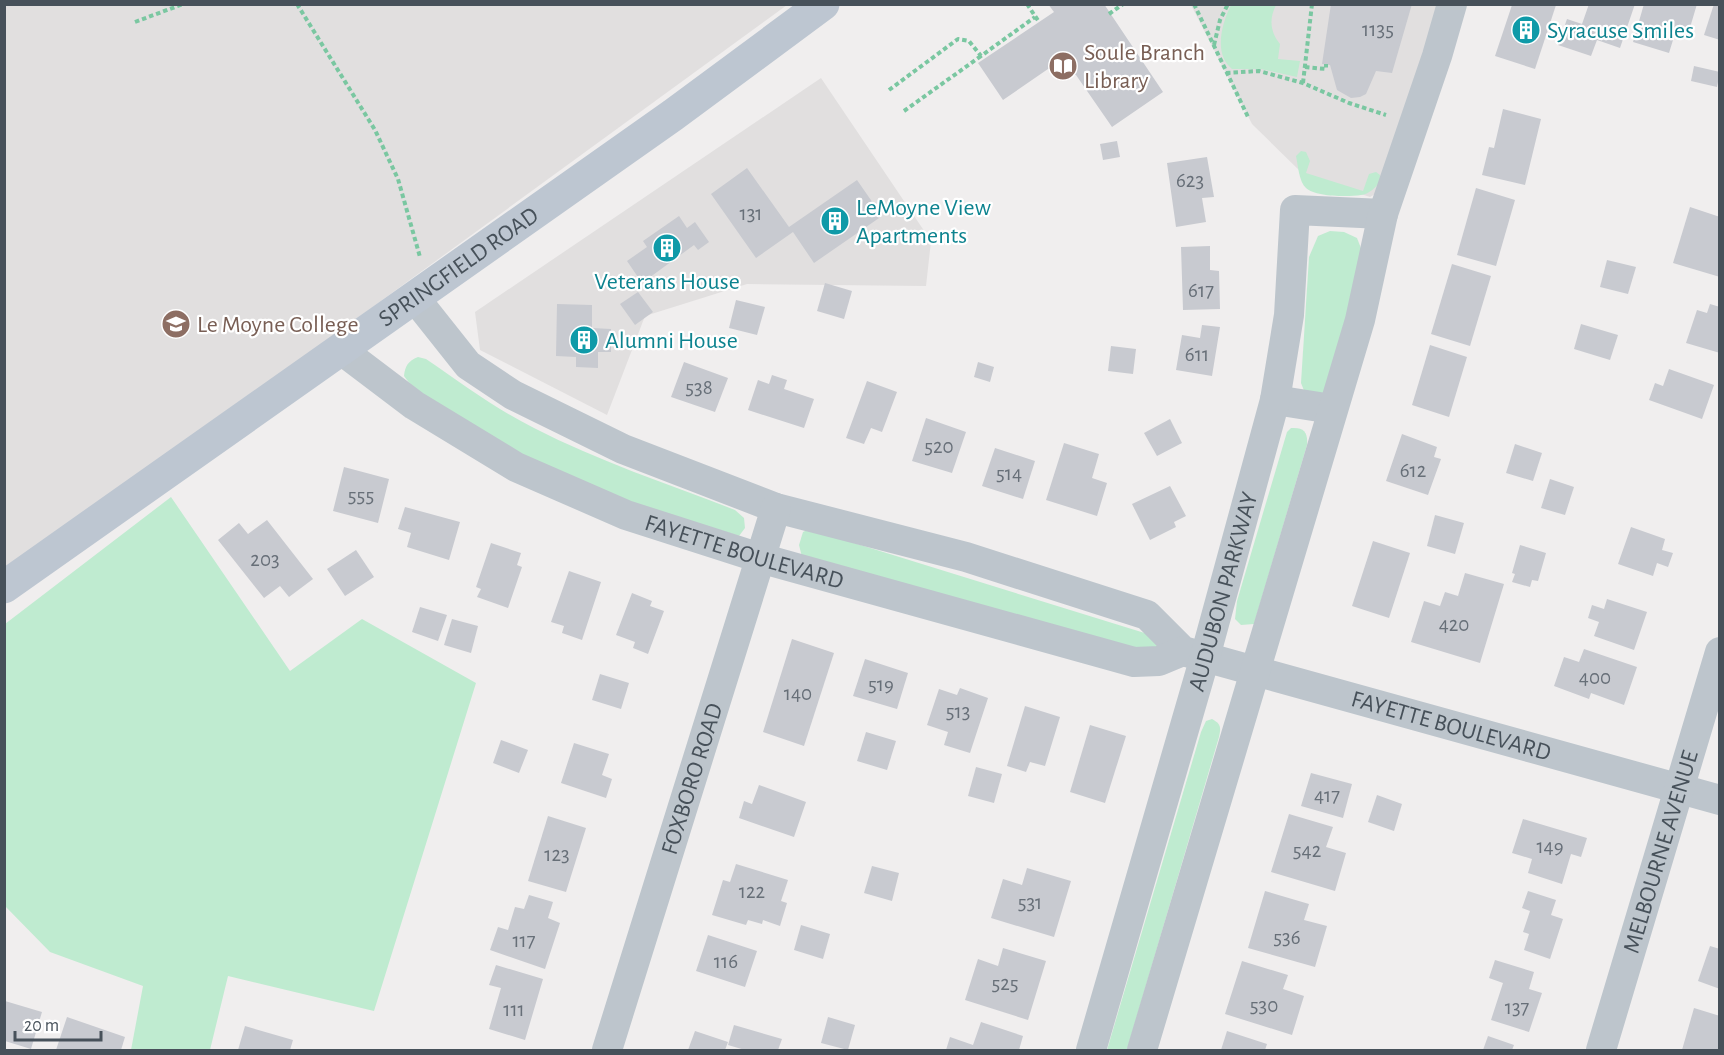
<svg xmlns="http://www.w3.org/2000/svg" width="1724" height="1055" viewBox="0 0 1724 1055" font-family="'Alegreya Sans',sans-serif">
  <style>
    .education { fill: #e1dfdf }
    .green { fill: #bfebd0 }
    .building { fill: #c8cad0 }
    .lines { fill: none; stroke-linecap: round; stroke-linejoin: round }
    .path { stroke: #7ac7a1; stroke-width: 4; stroke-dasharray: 4.5 3; stroke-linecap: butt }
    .street { stroke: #bdc5cc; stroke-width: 30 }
    .secondary { stroke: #bdc6d1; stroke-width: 33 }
    .labels { text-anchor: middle; stroke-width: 4.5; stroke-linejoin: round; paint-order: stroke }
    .number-label { font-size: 21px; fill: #676f78 }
    .culture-label { font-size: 24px; fill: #0d838f; stroke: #fff; text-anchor: start }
    .education-label { font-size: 24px; fill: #785e54; stroke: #fff; text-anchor: start }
    .street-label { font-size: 24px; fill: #47515a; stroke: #fff }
  </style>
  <rect width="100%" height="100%" fill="#f0eeee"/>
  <g class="education">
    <path d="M5 5H787L5 575Z"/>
    <path d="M1191 5H1438L1382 190 1370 197 1304 175 1252 124Z"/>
    <path d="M821 78 931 241 926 286 747 284 645 316 607 415 480 350 475 312Z"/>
  </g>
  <g class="green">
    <path d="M1231 5H1276C1269 19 1270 32 1280 44L1278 59 1300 61 1297 77 1261 69H1232C1213 54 1222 23 1231 5Z"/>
    <path d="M1301 151 1306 152 1310 161 1306 173 1363 191 1369 174 1376 172 1380 175V182C1375 188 1369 194 1361 195 1349 197 1315 197 1306 188 1299 182 1298 165 1296 156Z"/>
    <path d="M1330 231 1344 232 1357 238 1364 256 1324 392 1317 398 1305 393 1301 383 1309 257 1318 236Z"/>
    <path d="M418 357 426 359C461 383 496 409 534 428 598 461 668 484 735 510L744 518 745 528 739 536C674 516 607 498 546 467 516 452 487 434 459 417 441 406 416 394 404 376 405 366 408 361 418 357Z"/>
    <path d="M1291 428C1304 427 1308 432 1307 445L1254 624 1241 625 1235 619 1237 601 1287 432Z"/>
    <path d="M171 497 290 671 362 619 476 683 374 1011 228 976 210 1050H131L143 986 50 952 5 906V624Z"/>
    <path d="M809 529 1164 639 1159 655 802 557 799 545 803 532Z"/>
    <path d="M1212 719C1221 724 1221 727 1219 737L1127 1050H1107L1201 732 1206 721Z"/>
  </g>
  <g class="building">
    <path d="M1048 4H1104L1163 92 1112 127 1076 75 1048 69 1003 100 978 63 1054 12Z"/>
    <path d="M1331 4H1412L1392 73 1376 71 1366 94 1360 97 1351 98 1337 90 1330 65 1322 64Z"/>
    <path d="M1589 4H1635L1620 48 1597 40 1591 56 1558 45 1567 19 1582 24Z"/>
    <path d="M1644 4H1697L1689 31 1677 27 1669 53 1633 42Z"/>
    <path d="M1714 4H1720V40L1704 35Z"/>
    <path d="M1512 5H1556L1535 69 1495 56Z"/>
    <path d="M1694 66 1720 72 1717 87 1691 81Z"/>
    <path d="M1503 109 1541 119 1525 185 1482 175 1489 147 1494 148Z"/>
    <path d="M1117 141 1120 157 1103 160 1100 144Z"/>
    <path d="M1207 157 1214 197 1202 198 1206 222 1176 227 1167 163Z"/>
    <path d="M747 168 789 227 857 180 882 216 814 263 793 232 756 258 711 194Z"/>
    <path d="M1476 188 1515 200 1496 266 1457 255Z"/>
    <path d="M1690 207 1720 217V277L1673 263Z"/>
    <path d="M679 216 687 228 695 222 709 242 698 250 694 245 642 283 627 261 647 247 643 241Z"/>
    <path d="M1210 246V270L1219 271 1220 309 1183 310 1181 247Z"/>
    <path d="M1607 260 1636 267 1628 294 1600 287Z"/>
    <path d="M1452 264 1491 276 1470 346 1431 334Z"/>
    <path d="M825 283 852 291 844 319 817 311Z"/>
    <path d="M638 292 653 312 635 325 620 304Z"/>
    <path d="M736 300 765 307 757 335 729 328Z"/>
    <path d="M557 304 592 305V328L611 329V352H598V368L576 367V357L556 356Z"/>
    <path d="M1710 304 1720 307V353L1686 343 1697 310 1707 313Z"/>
    <path d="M1581 324 1618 335 1610 360 1574 349Z"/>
    <path d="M1202 325 1220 327 1212 376 1176 370 1182 335 1200 338Z"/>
    <path d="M1430 345 1467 357 1449 417 1412 405Z"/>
    <path d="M1111 346 1136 349 1133 374 1108 371Z"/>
    <path d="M684 362 728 378 715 412 671 397Z"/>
    <path d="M978 362 994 367 990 382 974 377Z"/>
    <path d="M1669 369 1714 385 1702 419 1649 400 1655 383 1663 386Z"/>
    <path d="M772 375 787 380 784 389 814 399 804 428 748 410 758 380 769 384Z"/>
    <path d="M867 381 897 392 882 432 871 428 864 444 846 438Z"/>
    <path d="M926 418 966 432 952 473 912 461Z"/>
    <path d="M1170 419 1182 443 1157 456 1144 433Z"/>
    <path d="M1402 434 1437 447 1434 457 1441 459 1428 495 1386 481Z"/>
    <path d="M1064 443 1099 454 1092 478 1107 483 1097 516 1046 500Z"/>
    <path d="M1515 444 1542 453 1533 481 1506 473Z"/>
    <path d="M995 448 1035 461 1023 499 982 486Z"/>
    <path d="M344 467 389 479 378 523 333 511Z"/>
    <path d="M1550 479 1574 487 1565 515 1541 508Z"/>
    <path d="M1170 486 1186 516 1174 522 1176 527 1150 540 1132 504Z"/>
    <path d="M405 507 460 522 449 560 407 547 411 533 398 529Z"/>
    <path d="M1435 515 1464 523 1455 554 1427 546Z"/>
    <path d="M267 520 313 579 289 597 280 586 264 598 218 540 239 523 248 534Z"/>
    <path d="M1631 527 1665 539 1662 550 1673 553 1668 567 1657 563 1653 576 1618 564Z"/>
    <path d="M1373 541 1410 553 1389 618 1352 606Z"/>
    <path d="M491 543 521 553 517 565 522 567 508 608 477 597 481 589 476 587Z"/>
    <path d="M1520 545 1546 553 1538 581 1532 580 1530 587 1512 582 1515 574 1512 573Z"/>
    <path d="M356 550 374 577 345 596 327 569Z"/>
    <path d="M569 571 601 582 582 640 562 633 564 626 551 622Z"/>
    <path d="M1465 573 1504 584 1480 663 1411 642 1424 601 1440 606 1445 592 1458 596Z"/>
    <path d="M632 593 652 601 650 606 664 611 648 654 633 648 635 642 616 635Z"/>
    <path d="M1607 599 1647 612 1634 650 1594 636 1599 622 1588 618 1592 605 1604 609Z"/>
    <path d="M420 607 447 615 438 641 412 632Z"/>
    <path d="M452 619 478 626 471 653 444 645Z"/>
    <path d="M792 639 834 653 804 746 763 732Z"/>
    <path d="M1584 649 1637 667 1624 705 1591 693 1589 699 1554 686 1564 657 1579 662Z"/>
    <path d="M865 659 908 673 897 709 853 696Z"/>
    <path d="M600 674 629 683 621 709 592 700Z"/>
    <path d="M960 688 988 698 970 753 944 745 948 732 927 725 939 689 957 695Z"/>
    <path d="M1025 706 1060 717 1045 766 1030 762 1026 772 1007 766Z"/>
    <path d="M1090 725 1126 736 1105 803 1070 792Z"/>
    <path d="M866 732 896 741 887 770 857 761Z"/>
    <path d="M501 740 528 750 519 773 493 763Z"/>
    <path d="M574 743 609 754 602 775 612 779 606 798 561 783Z"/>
    <path d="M976 767 1002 774 994 803 968 796Z"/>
    <path d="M1311 773 1352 784 1343 818 1301 806Z"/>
    <path d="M759 785 806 802 794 837 739 818 744 801 752 804Z"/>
    <path d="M1377 795 1402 804 1394 831 1368 822Z"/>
    <path d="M1289 814 1333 827 1326 847 1346 853 1335 891 1271 872Z"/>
    <path d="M548 816 586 828 566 892 528 881Z"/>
    <path d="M1523 819 1587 838 1581 857 1571 854 1562 884 1528 873 1532 859 1512 853Z"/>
    <path d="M736 864 788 880 781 901 787 903 780 926 763 920 762 924 748 920 746 925 712 915 723 880 730 882Z"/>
    <path d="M872 866 899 873 892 901 864 893Z"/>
    <path d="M1027 868 1071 881 1054 937 991 918 1003 879 1022 885Z"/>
    <path d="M1265 891 1309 904 1304 920 1327 926 1315 967 1248 948Z"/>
    <path d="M1528 891 1556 900 1551 915 1563 919 1550 959 1524 950 1529 934 1523 932 1530 911 1522 908Z"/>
    <path d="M529 895 553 902 548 918 560 923 545 969 490 950 498 927 508 930 515 907 524 909Z"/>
    <path d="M801 925 830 934 823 959 794 950Z"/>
    <path d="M708 935 757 951 745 987 696 971Z"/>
    <path d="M1710 946 1720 949V989L1698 981Z"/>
    <path d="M1003 948 1046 961 1028 1020 965 1000 978 959 998 966Z"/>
    <path d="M1495 960 1534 972 1529 989 1542 993 1529 1032 1491 1020 1503 983 1489 978Z"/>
    <path d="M1242 961 1288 975 1283 989 1304 996 1292 1035 1225 1014Z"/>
    <path d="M496 965 543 979 525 1040 489 1029 501 988 489 985Z"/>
    <path d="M5 1001 42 1012 31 1049 5 1041Z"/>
    <path d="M1694 1008 1720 1016V1050H1682Z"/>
    <path d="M67 1017 125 1037 121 1050H56Z"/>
    <path d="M828 1017 855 1025 848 1050 821 1043Z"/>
    <path d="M981 1022 1023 1036 1019 1050H946L950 1037 973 1045Z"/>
    <path d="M734 1025 782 1039 778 1050H745L728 1045Z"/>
    <path d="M245 1026 293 1040 290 1050H238Z"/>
    <path d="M695 1031 728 1042 725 1050H688Z"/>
    <path d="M1227 1031 1267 1044 1265 1050H1221Z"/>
    <path d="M1488 1036 1514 1045 1512 1050H1483Z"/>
  </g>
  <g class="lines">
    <g class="path">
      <path d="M297 4 375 130 398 179 420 257"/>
      <path d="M1027 4 1039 22"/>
      <path d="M1194 4 1249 119"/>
      <path d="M1109 14 1123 4"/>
      <path d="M135 22 183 4"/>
      <path d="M1214 45 1220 20 1228 4"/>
      <path d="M1305 67 1326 69V64"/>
      <path d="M1226 73 1259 71 1303 83 1349 103 1386 115"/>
      <path d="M1303 83 1312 4"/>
      <path d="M889 90 958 39 969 41 981 56 1035 17"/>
      <path d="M904 111 981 56"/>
    </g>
    <g class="street">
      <path id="s1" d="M414 297 468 365 513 395 623 449 776 508 966 557 1147 615 1183 651 1720 800"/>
      <path id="s2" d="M340 349 414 405 516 467 626 515 760 558 1134 662 1159 661 1183 651"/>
      <path d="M1275 400 1332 409"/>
      <path id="s3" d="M607 1050 776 508"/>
      <path id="s4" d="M1091 1050 1205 657 1275 400 1289 315 1295 210 1383 214"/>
      <path d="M1142 1050 1360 320 1383 214 1437 56 1452 4"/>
      <path id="s5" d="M1601 1050 1720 652"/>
    </g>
    <path class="secondary" id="s6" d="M4 587 673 115 823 4"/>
  </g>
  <defs>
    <g id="building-disc" transform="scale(1.5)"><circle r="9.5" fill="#0f9aa8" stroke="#fff"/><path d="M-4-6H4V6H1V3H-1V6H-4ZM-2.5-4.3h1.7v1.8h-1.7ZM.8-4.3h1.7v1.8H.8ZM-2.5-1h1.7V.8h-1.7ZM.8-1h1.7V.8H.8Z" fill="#fff"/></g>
    <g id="library-disc" transform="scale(1.5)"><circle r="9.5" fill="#8d6e63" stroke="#fff"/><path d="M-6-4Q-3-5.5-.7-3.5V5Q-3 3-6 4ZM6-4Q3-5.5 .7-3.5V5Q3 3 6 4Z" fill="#fff"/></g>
    <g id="university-disc" transform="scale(1.5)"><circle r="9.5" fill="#8d6e63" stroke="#fff"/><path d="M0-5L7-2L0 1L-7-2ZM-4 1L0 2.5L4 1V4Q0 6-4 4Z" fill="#fff"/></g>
  </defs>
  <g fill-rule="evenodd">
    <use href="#building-disc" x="1526" y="30"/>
    <use href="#library-disc" x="1063" y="66"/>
    <use href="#building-disc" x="835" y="221"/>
    <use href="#building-disc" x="667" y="248"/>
    <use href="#university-disc" x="176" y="324"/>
    <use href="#building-disc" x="584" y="340"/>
  </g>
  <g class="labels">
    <g class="number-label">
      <text x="1378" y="36">1135</text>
      <text x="1190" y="187">623</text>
      <text x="751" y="220">131</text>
      <text x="1201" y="297">617</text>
      <text x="1197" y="361">611</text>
      <text x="699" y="394">538</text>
      <text x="939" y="453">520</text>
      <text x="1413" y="477">612</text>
      <text x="1009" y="480">514</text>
      <text x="361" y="502">555</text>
      <text x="265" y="566">203</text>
      <text x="1454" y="631">420</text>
      <text x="1595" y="684">400</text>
      <text x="881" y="691">519</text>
      <text x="798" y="700">140</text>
      <text x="958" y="718">513</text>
      <text x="1327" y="802">417</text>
      <text x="1550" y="853">149</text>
      <text x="1307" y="857">542</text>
      <text x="557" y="861">123</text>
      <text x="752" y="898">122</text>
      <text x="1030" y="909">531</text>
      <text x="1287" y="944">536</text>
      <text x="524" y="947">117</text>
      <text x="726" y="968">116</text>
      <text x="1005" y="990">525</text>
      <text x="1264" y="1012">530</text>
      <text x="1517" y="1014">137</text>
      <text x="514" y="1016">111</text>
    </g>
    <g class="culture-label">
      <text x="1547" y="38">Syracuse Smiles</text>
      <text x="856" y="215">LeMoyne View<tspan x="856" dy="28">Apartments</tspan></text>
      <text x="667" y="289" text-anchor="middle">Veterans House</text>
      <text x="605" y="348">Alumni House</text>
    </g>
    <g class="education-label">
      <text x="1084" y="60">Soule Branch<tspan x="1084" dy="28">Library</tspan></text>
      <text x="197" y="332">Le Moyne College</text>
    </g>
    <g class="street-label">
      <text dy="8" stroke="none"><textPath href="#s6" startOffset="556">SPRINGFIELD ROAD</textPath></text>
      <text dy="8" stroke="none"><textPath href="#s2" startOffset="456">FAYETTE BOULEVARD</textPath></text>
      <text dy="8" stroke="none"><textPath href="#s4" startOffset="477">AUDUBON PARKWAY</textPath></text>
      <text dy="8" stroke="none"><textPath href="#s1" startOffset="1143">FAYETTE BOULEVARD</textPath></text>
      <text dy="8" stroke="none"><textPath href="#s3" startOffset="284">FOXBORO ROAD</textPath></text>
      <text dy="8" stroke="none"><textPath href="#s5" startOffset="207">MELBOURNE AVENUE</textPath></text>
    </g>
  </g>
  <rect width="1724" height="1055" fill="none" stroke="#47515a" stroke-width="12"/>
  <path d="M15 1031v9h86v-9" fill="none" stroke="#47515a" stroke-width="3"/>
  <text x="24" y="1031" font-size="18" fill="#47515a" stroke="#ffffff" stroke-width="4.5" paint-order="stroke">20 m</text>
</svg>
